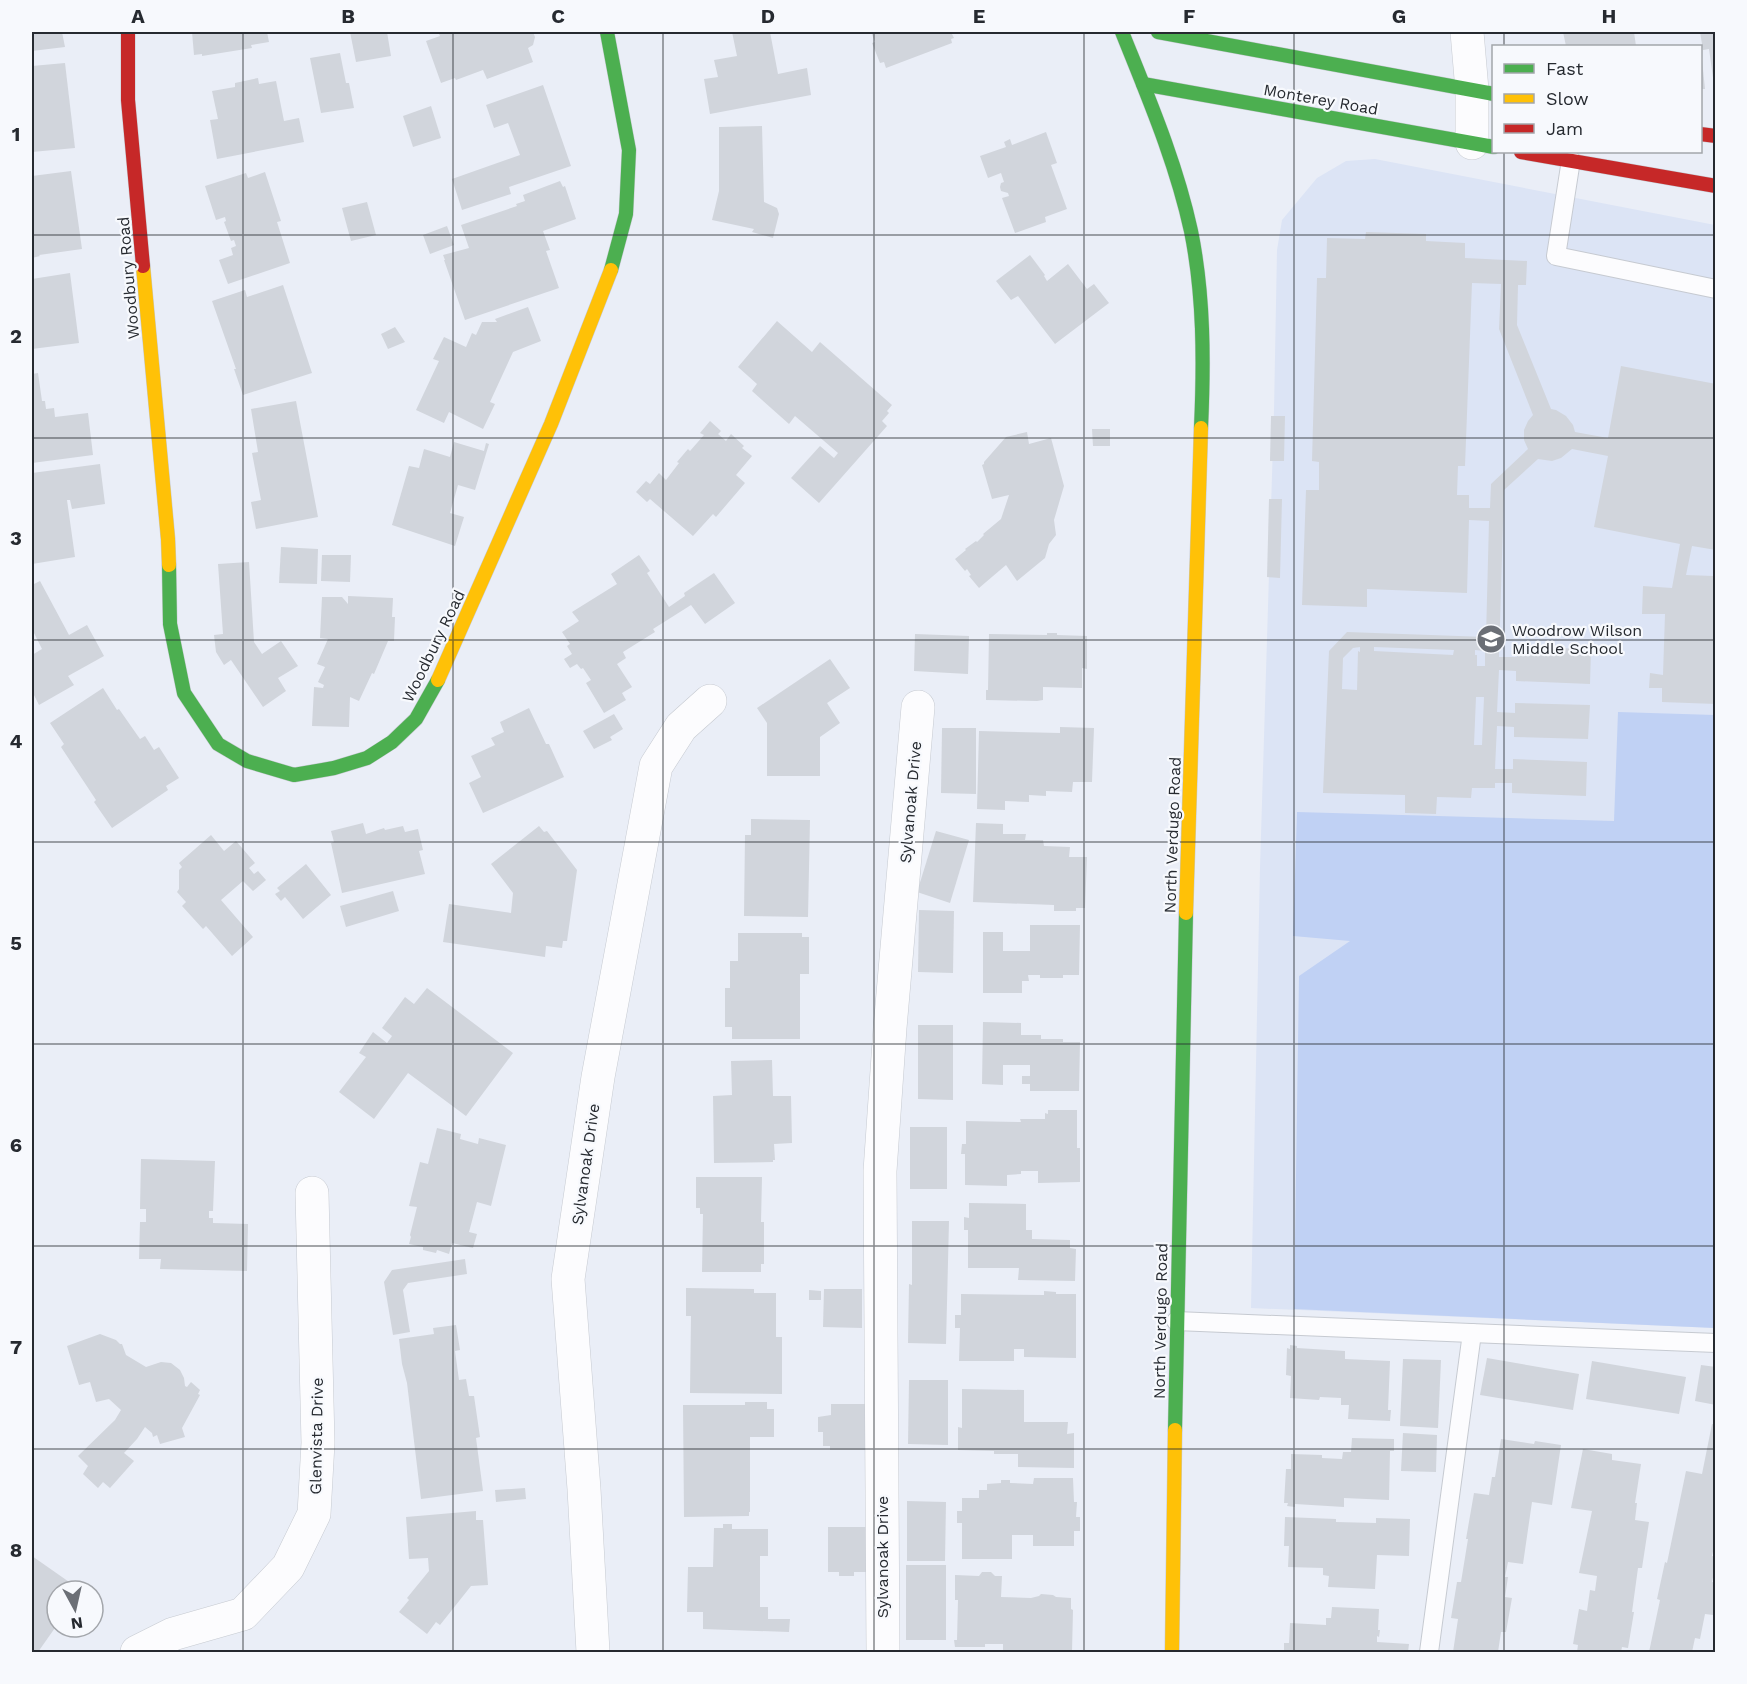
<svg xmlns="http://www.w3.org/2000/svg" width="1747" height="1684" viewBox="0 0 1747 1684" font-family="'Work Sans',sans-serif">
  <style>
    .built { fill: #dce4f5 }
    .green { fill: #c0d1f4 }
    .building { fill: #d1d5dc; fill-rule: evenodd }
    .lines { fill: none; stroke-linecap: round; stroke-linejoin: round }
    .lane-casing { stroke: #c6cad1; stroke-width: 20 }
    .street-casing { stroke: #c6cad1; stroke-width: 34 }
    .fast-casing { stroke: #c6cad1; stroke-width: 15 }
    .slow-casing { stroke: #c6cad1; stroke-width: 15 }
    .jam-casing { stroke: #c6cad1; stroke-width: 15 }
    .lane { stroke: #fcfcfe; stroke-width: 18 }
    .street { stroke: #fcfcfe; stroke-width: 33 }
    .fast { stroke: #4caf50; stroke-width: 14 }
    .slow { stroke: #ffc107; stroke-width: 14 }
    .jam { stroke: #c62828; stroke-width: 14 }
    .grid { fill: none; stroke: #262a30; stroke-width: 1.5; stroke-opacity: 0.55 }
    .labels { text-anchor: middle; stroke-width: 4.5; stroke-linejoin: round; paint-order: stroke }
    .street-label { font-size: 16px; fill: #262a30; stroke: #f7f9fd }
    .poi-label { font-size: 16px; fill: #262a30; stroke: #f7f9fd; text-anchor: start }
    .neatline { fill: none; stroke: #262a30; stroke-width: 2 }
    .grid-label { font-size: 20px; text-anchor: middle; font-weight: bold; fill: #262a30 }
  </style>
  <rect width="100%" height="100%" fill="#eaeef7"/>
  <path class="built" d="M1375 159 1715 225V1328L1251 1308 1260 868 1274 410 1277 250 1282 220 1317 178 1346 161Z"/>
  <path class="green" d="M1618 712 1715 715V1328L1294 1309 1299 976 1350 941 1293 936 1297 812 1614 821Z"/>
  <g class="building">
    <path d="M32 32H62L65 47 32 51Z"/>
    <path d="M192 32H267L269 42 251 45 252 48 202 56V54L194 55Z"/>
    <path d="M350 32H387L391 56 356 62Z"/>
    <path d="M438 32H533L535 37 533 45 528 48 533 62 487 79 483 70 456 80 455 78 441 83 426 41 440 36Z"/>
    <path d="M732 32H770L778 74 807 68 811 95 710 114 704 79 718 77 714 60 737 56Z"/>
    <path d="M871 32H951L954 38 951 39 952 43 886 68 884 62 880 63 872 43 875 42Z"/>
    <path d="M1563 32H1634L1636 46H1566Z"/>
    <path d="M1700 32H1716V84L1714 85 1709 49 1703 50Z"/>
    <path d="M340 53 346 83H349L354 108 321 113 310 58Z"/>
    <path d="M1702 60 1705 89H1700V61Z"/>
    <path d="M65 63 75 148 32 152V66Z"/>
    <path d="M258 78 259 84 276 81 284 121 299 118 304 142 217 159 210 120 218 119 212 91 235 87V83Z"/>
    <path d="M543 85 571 166 509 187 511 194 462 210 452 179 520 155 508 123 494 128 486 105Z"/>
    <path d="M431 106 441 138 413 147 403 116Z"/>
    <path d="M762 126 764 202 777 208 779 214 773 238 752 232 754 229 712 220 719 191V127Z"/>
    <path d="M1046 132 1057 163 1051 165 1067 209 1045 217 1046 222 1015 233 1002 198 1009 196 1008 193 1001 191 1000 187 1001 183 1004 182 1001 173 988 178 980 156 1006 147 1004 142 1010 139 1012 145Z"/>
    <path d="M71 171 82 249 39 255 40 256 32 258V176Z"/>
    <path d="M265 172 281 221 277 222 290 263 228 284 219 260 233 255 231 248 236 246 234 240 231 241 224 222 226 221 225 217 216 220 205 186 246 173 248 178Z"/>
    <path d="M560 181 563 187 565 186 576 219 543 231 550 250 546 251 559 288 465 320 444 260H445L443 255 469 248 461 225 517 206 516 204 525 201 523 195Z"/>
    <path d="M367 202 376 235 351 241 342 208Z"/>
    <path d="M447 226 454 245 430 254 423 235Z"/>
    <path d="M1366 232 1426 234V241L1465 243V258L1527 261 1526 285H1518L1517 325 1551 409 1556 410 1566 416 1573 425 1575 432 1608 438 1621 366 1716 384V550L1692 546 1686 575 1713 576V589H1716V704L1662 702V688H1649L1650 673 1663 675 1665 614H1642L1643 586 1672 588 1680 544 1594 527 1608 456 1572 449 1561 458 1552 461 1538 459 1504 490 1499 657H1517V647L1591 649 1590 684 1516 681V671L1499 670 1497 712 1515 713V703L1590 705 1588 739 1514 737V727L1497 726 1495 769H1513V759L1587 762 1586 796 1512 793V783H1495V788H1472L1471 798 1437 797 1436 814 1405 813V795L1323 793 1329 651 1347 632 1486 637 1489 521 1469 520 1467 593 1367 589V607L1302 605 1306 490H1319V462L1312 461 1317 278H1326L1327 238 1365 239ZM1472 283 1501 284 1499 329 1533 415 1528 421 1524 430V440L1528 449 1491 484 1490 508H1469V495H1457L1458 466H1465ZM1360 647V652L1358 651 1357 690 1342 689 1343 658 1353 648ZM1374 647 1454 650 1453 655 1374 651ZM1475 650 1485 651V666H1477V655H1475ZM1476 697H1484L1482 745H1474Z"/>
    <path d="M1030 255 1045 275 1044 276 1047 281 1068 264 1087 289 1094 284 1109 303 1055 344 1018 296 1011 300 996 281Z"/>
    <path d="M70 273 79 343 32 349V310L33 309 32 279Z"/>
    <path d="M283 285 312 373 243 395 234 369H236L212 301 245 290 247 297Z"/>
    <path d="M528 307 541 341 513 352 490 402 495 404 483 429 449 412 444 423 416 410 439 361 433 359 444 337 466 347 472 333 476 335 482 322H497L495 319Z"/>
    <path d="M777 321 812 352 820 342 892 405 887 411 889 413 882 421 887 426 819 503 791 478 820 446 834 458 838 453 795 416 789 424 752 391 757 384 738 367Z"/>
    <path d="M395 327 405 342 388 349 381 334Z"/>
    <path d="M38 373 42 401H45L46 409 54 408 55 417 88 413 93 455 32 463V374Z"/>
    <path d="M296 401 318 517 256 529 251 502 261 500 252 453 258 452 251 409Z"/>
    <path d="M1271 416H1285L1284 461H1270Z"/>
    <path d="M710 421 721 431 718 434 726 441 731 434 744 446 742 448 752 456 736 475 745 483 716 517 713 514 693 536 650 499 647 502 636 492 646 481 650 484 659 473 666 480 679 463 677 462 688 449 690 451 704 435 700 433Z"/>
    <path d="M1092 429H1110V446H1093Z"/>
    <path d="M1027 432 1029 444 1051 438 1064 486 1054 520 1056 535 1049 544 1045 558 1017 581 1006 565 979 588 969 576 971 575 967 569 965 571 955 559 966 550 965 549 976 541 977 542 984 535 983 534 1001 519 1009 495 992 499 982 465 984 464V462L1006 437Z"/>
    <path d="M454 442 484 451 486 443 489 444 475 490 458 485 450 513 464 517 455 546 392 525 409 466 419 468 424 449 450 457Z"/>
    <path d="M100 464 105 504 72 509 70 500H67L75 557 32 564V473Z"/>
    <path d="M1269 499H1282L1280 578 1267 577Z"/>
    <path d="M281 547 318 549 317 584 279 583Z"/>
    <path d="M322 555H351L350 582 321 581Z"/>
    <path d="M639 555 650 571 647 573 669 607 685 596 684 593 714 573 735 603 705 624 691 605 653 629 655 632 623 652 626 658 617 664 632 687 622 693 626 700 604 713 586 683 591 680 583 668 581 669 577 664 570 668 564 659 572 654 567 646 570 644 562 632 579 621 572 612 617 584 611 574Z"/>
    <path d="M249 562 254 642 262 654 281 641 298 666 278 678 286 691 263 707 231 660 224 665 216 652 214 635 223 634 218 564Z"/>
    <path d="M40 581 69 635 87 625 104 656 68 676 74 685 39 705 32 691V655L42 649 32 629V585Z"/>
    <path d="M348 596 393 598 392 617H395L394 641H388L374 674 372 673 359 701 350 697 349 727 312 726 314 687 323 688 324 685 318 682 325 667 317 664 328 639 320 638 322 597H342L348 604Z"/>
    <path d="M1047 633H1057V635L1087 636V669L1082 668V688L1043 687V700L1037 701 986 700V690H988L989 634 1047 635Z"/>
    <path d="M915 634 969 636 968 674 914 671Z"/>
    <path d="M830 659 850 688 827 703 840 723 820 737V776H767V723L757 708Z"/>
    <path d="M103 688 117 710 119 709 140 739 145 736 154 750 159 747 179 778 166 786 168 790 112 828 94 802 96 800 61 747 64 744 50 723Z"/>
    <path d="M529 708 546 744H549L564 777 483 813 469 783 481 777 471 756 495 745 491 738 504 732 500 722Z"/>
    <path d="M614 714 623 729 610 737 612 740 594 749 583 731Z"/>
    <path d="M1060 727 1094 728 1092 782H1073L1072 792 1046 791V796L1029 795V802L1005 801V810L977 809 979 731 1060 733Z"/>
    <path d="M942 728H976V794L941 793Z"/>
    <path d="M751 819 810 820 808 917 744 916 745 835H751Z"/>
    <path d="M363 823 366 834 384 828 385 830 403 826 405 832 418 829 423 850 419 851 425 874 342 893 331 843 334 842 331 831Z"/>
    <path d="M976 823 1003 824V834H1026L1025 840H1043L1044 846 1070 847 1069 857H1087L1085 908H1076V911H1054V905L973 902Z"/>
    <path d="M539 826 544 832 547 831 577 870 567 941H563L562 948 546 946 545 957 443 942 449 904 511 913 513 893 491 864Z"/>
    <path d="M936 831 969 840 950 903 917 892Z"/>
    <path d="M211 835 224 851 236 841 255 863 249 868 254 874 258 871 266 880 253 891 243 881 221 900 253 937 232 956 206 926 203 929 182 906 186 902 177 892 179 889V870L182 867 179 863Z"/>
    <path d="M306 864 331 895 303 919 285 897 281 901 275 894 280 891 277 888Z"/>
    <path d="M393 891 399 911 346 927 340 906Z"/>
    <path d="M919 910 954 911 953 973 918 972Z"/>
    <path d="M1030 925H1080L1079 975H1063V978H1040V975H1028L1029 981H1022V993H983V932H1003V951H1030Z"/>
    <path d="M738 933H802V937H809V974H800V1039H732V1027H725V988H730V961H738Z"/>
    <path d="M427 988 513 1053 466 1116 408 1073 374 1119 339 1092 366 1057 359 1053 373 1032 387 1043 392 1036 382 1028 405 997 414 1004Z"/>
    <path d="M983 1022 1021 1023V1035H1041V1039H1063V1042H1080L1079 1091H1030V1084H1022V1076H1030V1065H1003V1085L982 1084Z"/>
    <path d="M918 1025H953V1100L918 1099Z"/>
    <path d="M772 1060 773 1096H791L792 1143 774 1144 775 1160H773V1162L714 1163 713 1096 732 1095 731 1061Z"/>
    <path d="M1048 1110H1077V1148H1080V1182L1038 1183V1171H1021V1174L1007 1175V1186L965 1185V1154H961L962 1144H966V1121L1021 1122 1020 1119H1045V1113L1048 1114Z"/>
    <rect x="910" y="1127" width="37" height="62"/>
    <path d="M437 1128 461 1134 460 1139 478 1144 479 1138 506 1145 491 1206 477 1202 469 1232 477 1234 473 1248 452 1243 449 1254 437 1250 436 1253 423 1250V1247L409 1244 411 1237 410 1235 417 1207 409 1206 420 1162 428 1164Z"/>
    <path d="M141 1159 215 1161 213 1211H209V1218H213V1223L248 1224 247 1271 160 1269 161 1259H139L140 1222H146V1209H140Z"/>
    <path d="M696 1177H762L761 1222H764V1264H761V1272H702L703 1214H700V1208H696Z"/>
    <path d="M969 1203 1026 1204V1230H1032V1239L1070 1240V1248L1076 1249 1075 1281 1018 1280 1019 1268H968V1230H964V1217L969 1218Z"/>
    <path d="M912 1221H949L946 1344 908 1343 909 1284 912 1285Z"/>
    <path d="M465 1259 467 1274 408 1283 403 1290 410 1332 393 1335 384 1282 392 1270Z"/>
    <path d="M686 1288 754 1289V1293H776V1337H782V1394L690 1393 691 1316H686Z"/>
    <path d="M824 1289H862V1328L823 1327Z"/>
    <path d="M809 1290 821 1291V1300H809Z"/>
    <path d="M1044 1291 1056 1292V1294H1076V1358L1024 1357V1349H1014V1361H959L960 1328H955V1315H961V1294L1044 1295Z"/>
    <path d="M456 1325 460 1350 455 1351 459 1380 466 1379 469 1396H474L480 1437 476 1438 483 1491 421 1499 407 1383 402 1364 399 1339 434 1334 433 1328Z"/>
    <path d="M100 1334 116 1340 120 1344H122L126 1355 146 1367 161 1362 171 1363 180 1370 184 1378 185 1386 187 1387 191 1382 200 1390 198 1394 200 1395 182 1428 185 1437 160 1444 157 1435 153 1437 152 1433 145 1427 137 1439 124 1453 134 1461 110 1488 103 1482 98 1488 83 1474 88 1466 78 1456 115 1420 121 1410 109 1399 96 1402 90 1382 79 1385 67 1346Z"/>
    <path d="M1290 1345 1297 1346V1348L1345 1351V1359L1390 1361 1388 1410H1391L1390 1421 1348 1419 1349 1405H1341V1398L1320 1397 1319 1400 1290 1398 1291 1376 1286 1375 1287 1348 1290 1349Z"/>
    <path d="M1487 1358 1579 1374 1573 1410 1480 1395Z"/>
    <path d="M1403 1359 1441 1360 1438 1428 1400 1426Z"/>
    <path d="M1592 1361 1686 1377 1679 1414 1586 1399Z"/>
    <path d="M1701 1365 1716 1367V1405L1695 1401Z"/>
    <path d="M909 1380H948V1445L908 1444Z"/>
    <path d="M962 1389 1024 1390V1422H1068L1067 1434 1074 1433V1468L1018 1467V1454H994V1451L958 1450V1427L962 1428Z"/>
    <path d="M745 1402H767V1409H774V1437H750V1512H749V1516L684 1517 683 1405H745Z"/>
    <path d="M831 1404H872V1450H830V1446H823V1432H818V1417L831 1415Z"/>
    <path d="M1712 1424 1716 1425V1548L1714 1547 1712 1556 1716 1557V1564L1712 1582 1716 1583V1602L1713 1615 1705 1614 1700 1639 1695 1638 1692 1652H1649L1660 1600 1657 1599 1665 1562 1667 1563 1686 1471 1702 1474Z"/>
    <path d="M1403 1433 1437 1435 1436 1472 1401 1471Z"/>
    <path d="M1352 1438 1394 1439V1451H1390L1389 1500 1344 1498V1507L1295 1504V1507L1287 1506 1288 1503H1284L1286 1469H1291V1454L1322 1455V1458L1342 1459 1343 1452H1351Z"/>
    <path d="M1501 1439 1534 1444 1535 1441 1561 1445 1552 1505 1532 1502 1523 1564 1508 1562 1505 1577H1508L1505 1597 1512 1598 1506 1632H1501L1498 1652H1453L1458 1619 1451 1618 1457 1582H1461L1468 1539H1466L1474 1493 1489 1495 1492 1477H1495Z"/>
    <path d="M1583 1449 1612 1454V1460L1641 1464 1635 1503H1637L1635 1520 1649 1522 1642 1568H1638L1632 1612H1634L1628 1648 1622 1647 1621 1652H1577L1578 1645 1573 1644 1579 1609 1587 1611 1590 1590 1595 1591 1597 1576 1579 1573 1592 1511 1571 1508Z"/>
    <path d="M1034 1478H1073L1074 1502H1077L1076 1517H1080V1531H1074V1546H1033V1535H1012V1559H962V1523H957V1511H962V1498H979V1490H987V1484L1001 1483V1480H1010V1483L1033 1484Z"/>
    <path d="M525 1488 526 1499 496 1502 495 1490Z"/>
    <path d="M907 1501 946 1502 945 1561H907Z"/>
    <path d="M476 1511V1520H483L488 1585 471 1586 440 1625 436 1622 427 1634 399 1612 409 1600 407 1598 429 1571 428 1558 409 1559 406 1517Z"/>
    <path d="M1285 1517 1336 1519V1522L1376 1523V1518L1410 1519 1409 1556 1377 1555 1375 1589 1328 1587 1329 1576 1323 1575V1568L1288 1567 1289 1546H1284Z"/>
    <path d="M723 1524H732V1529H768V1556H760V1607H768V1619H790L789 1632 703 1629V1612H687L688 1567H713L714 1528H723Z"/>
    <path d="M828 1527H871V1572H854V1576H839V1572H828Z"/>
    <path d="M32 1556 82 1591H57V1625L38 1652H32Z"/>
    <rect x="906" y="1565" width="40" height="75"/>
    <path d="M982 1572H991L995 1576H1002L1001 1597 1031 1598 1039 1596 1041 1594 1053 1595 1056 1597 1071 1598V1609L1073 1610 1072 1652H1003V1644H985V1647H955L954 1640H957L958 1600H955V1575L979 1576Z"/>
    <path d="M1332 1607 1379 1609 1378 1630H1380L1379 1637 1377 1636V1642L1409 1644 1408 1652H1284V1643H1289L1290 1623 1326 1625V1618H1331Z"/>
    <path d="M65 1627H80L75 1634Z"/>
  </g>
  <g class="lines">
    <g class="lane-casing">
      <g id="lane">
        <path d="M1571 160 1556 256 1716 289"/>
        <path d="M1176 1321 1716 1343"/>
        <path d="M1429 1652 1472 1333"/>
      </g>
    </g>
    <g class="street-casing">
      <g id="street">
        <path d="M1467 32 1472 90V143"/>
        <path d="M137 1652 173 1634 243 1614 288 1567 314 1514 318 1443 312 1193"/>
        <path d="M593 1652 584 1489 568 1279 598 1077 656 766 681 727 710 701"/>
        <path d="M883 1652 880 1171 890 1028 918 707"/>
      </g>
    </g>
    <g class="fast-casing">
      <g id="fast">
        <path d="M607 32 629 150 626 214 611 270"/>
        <path d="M1122 32C1148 97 1176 162 1191 231 1204 295 1204 362 1201 428"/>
        <path d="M1158 32 1494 94"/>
        <path d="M1143 84 1494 147"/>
        <path d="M169 565 170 624 184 693 218 744 247 761 294 775 334 768 367 758 392 742 416 719 438 680"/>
        <path d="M1175 1430 1186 913"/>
      </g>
    </g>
    <g class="slow-casing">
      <g id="slow">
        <path d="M143 266 168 539 169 565"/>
        <path d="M438 680 551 424 611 270"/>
        <path d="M1186 913 1201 428"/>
        <path d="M1172 1652 1175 1430"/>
      </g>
    </g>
    <g class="jam-casing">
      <g id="jam">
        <path d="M128 32V100L143 266"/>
        <path d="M1700 134 1716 136"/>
        <path d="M1521 152 1716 186"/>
      </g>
    </g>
    <use href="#lane" class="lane"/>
    <use href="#street" class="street"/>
    <use href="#fast" class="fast"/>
    <use href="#slow" class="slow"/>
    <use href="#jam" class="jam"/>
  </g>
  <path class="grid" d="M243 32V1652M453 32V1652M663 32V1652M874 32V1652M1084 32V1652M1294 32V1652M1504 32V46M1504 152V1652M32 235H1716M32 438H1716M32 640H1716M32 842H1716M32 1044H1716M32 1246H1716M32 1449H1716"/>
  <defs>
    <g id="school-disc" transform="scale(1.5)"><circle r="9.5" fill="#6b6f76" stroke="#f7f9fd"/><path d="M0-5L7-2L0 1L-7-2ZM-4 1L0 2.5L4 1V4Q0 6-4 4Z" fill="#fff"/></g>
  </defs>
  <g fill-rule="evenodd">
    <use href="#school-disc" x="1491" y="639"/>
  </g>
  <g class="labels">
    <g class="street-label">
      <text transform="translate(1321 99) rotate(10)" y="6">Monterey Road</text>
      <text transform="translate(128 278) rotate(-95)" y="6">Woodbury Road</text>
      <text transform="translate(433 646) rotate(-64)" y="6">Woodbury Road</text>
      <text transform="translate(910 802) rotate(-85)" y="6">Sylvanoak Drive</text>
      <text transform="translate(1172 835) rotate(-88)" y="6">North Verdugo Road</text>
      <text transform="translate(585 1164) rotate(-82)" y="6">Sylvanoak Drive</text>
      <text transform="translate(1160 1321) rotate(-89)" y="6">North Verdugo Road</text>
      <text transform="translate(316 1436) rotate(-89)" y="6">Glenvista Drive</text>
      <text transform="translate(882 1557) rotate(-90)" y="6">Sylvanoak Drive</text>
    </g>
    <g class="poi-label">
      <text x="1512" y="636">Woodrow Wilson<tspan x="1512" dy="18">Middle School</tspan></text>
    </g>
  </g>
  <rect width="1747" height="1684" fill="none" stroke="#f7f9fd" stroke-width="66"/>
  <rect x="1492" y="45" width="210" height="108" fill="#f7f9fd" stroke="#a3a6ab" stroke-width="1.5"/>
  <rect x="1504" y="64" width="30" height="9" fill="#4caf50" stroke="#a3a6ab" stroke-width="1.5"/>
  <text x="1546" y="75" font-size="18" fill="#262a30">Fast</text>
  <rect x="1504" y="94" width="30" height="9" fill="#ffc107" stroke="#a3a6ab" stroke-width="1.5"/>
  <text x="1546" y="105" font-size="18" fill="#262a30">Slow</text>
  <rect x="1504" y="124" width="30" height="9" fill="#c62828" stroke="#a3a6ab" stroke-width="1.5"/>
  <text x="1546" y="135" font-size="18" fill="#262a30">Jam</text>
  <g transform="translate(75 1609) rotate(172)"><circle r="28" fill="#f7f9fd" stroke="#a3a6ab" stroke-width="1.5"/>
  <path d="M0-4.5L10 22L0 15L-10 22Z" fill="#6b6f76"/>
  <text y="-9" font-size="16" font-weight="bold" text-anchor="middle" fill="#262a30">N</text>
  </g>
  <rect x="33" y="33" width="1681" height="1618" class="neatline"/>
  <g class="grid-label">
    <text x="138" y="23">A</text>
    <text x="348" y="23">B</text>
    <text x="558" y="23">C</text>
    <text x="768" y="23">D</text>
    <text x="979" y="23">E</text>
    <text x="1189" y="23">F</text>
    <text x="1399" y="23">G</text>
    <text x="1609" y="23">H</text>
    <text x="16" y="141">1</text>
    <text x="16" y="343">2</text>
    <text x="16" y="545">3</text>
    <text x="16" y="748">4</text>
    <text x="16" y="950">5</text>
    <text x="16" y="1152">6</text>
    <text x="16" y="1354">7</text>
    <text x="16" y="1557">8</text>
  </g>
</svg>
